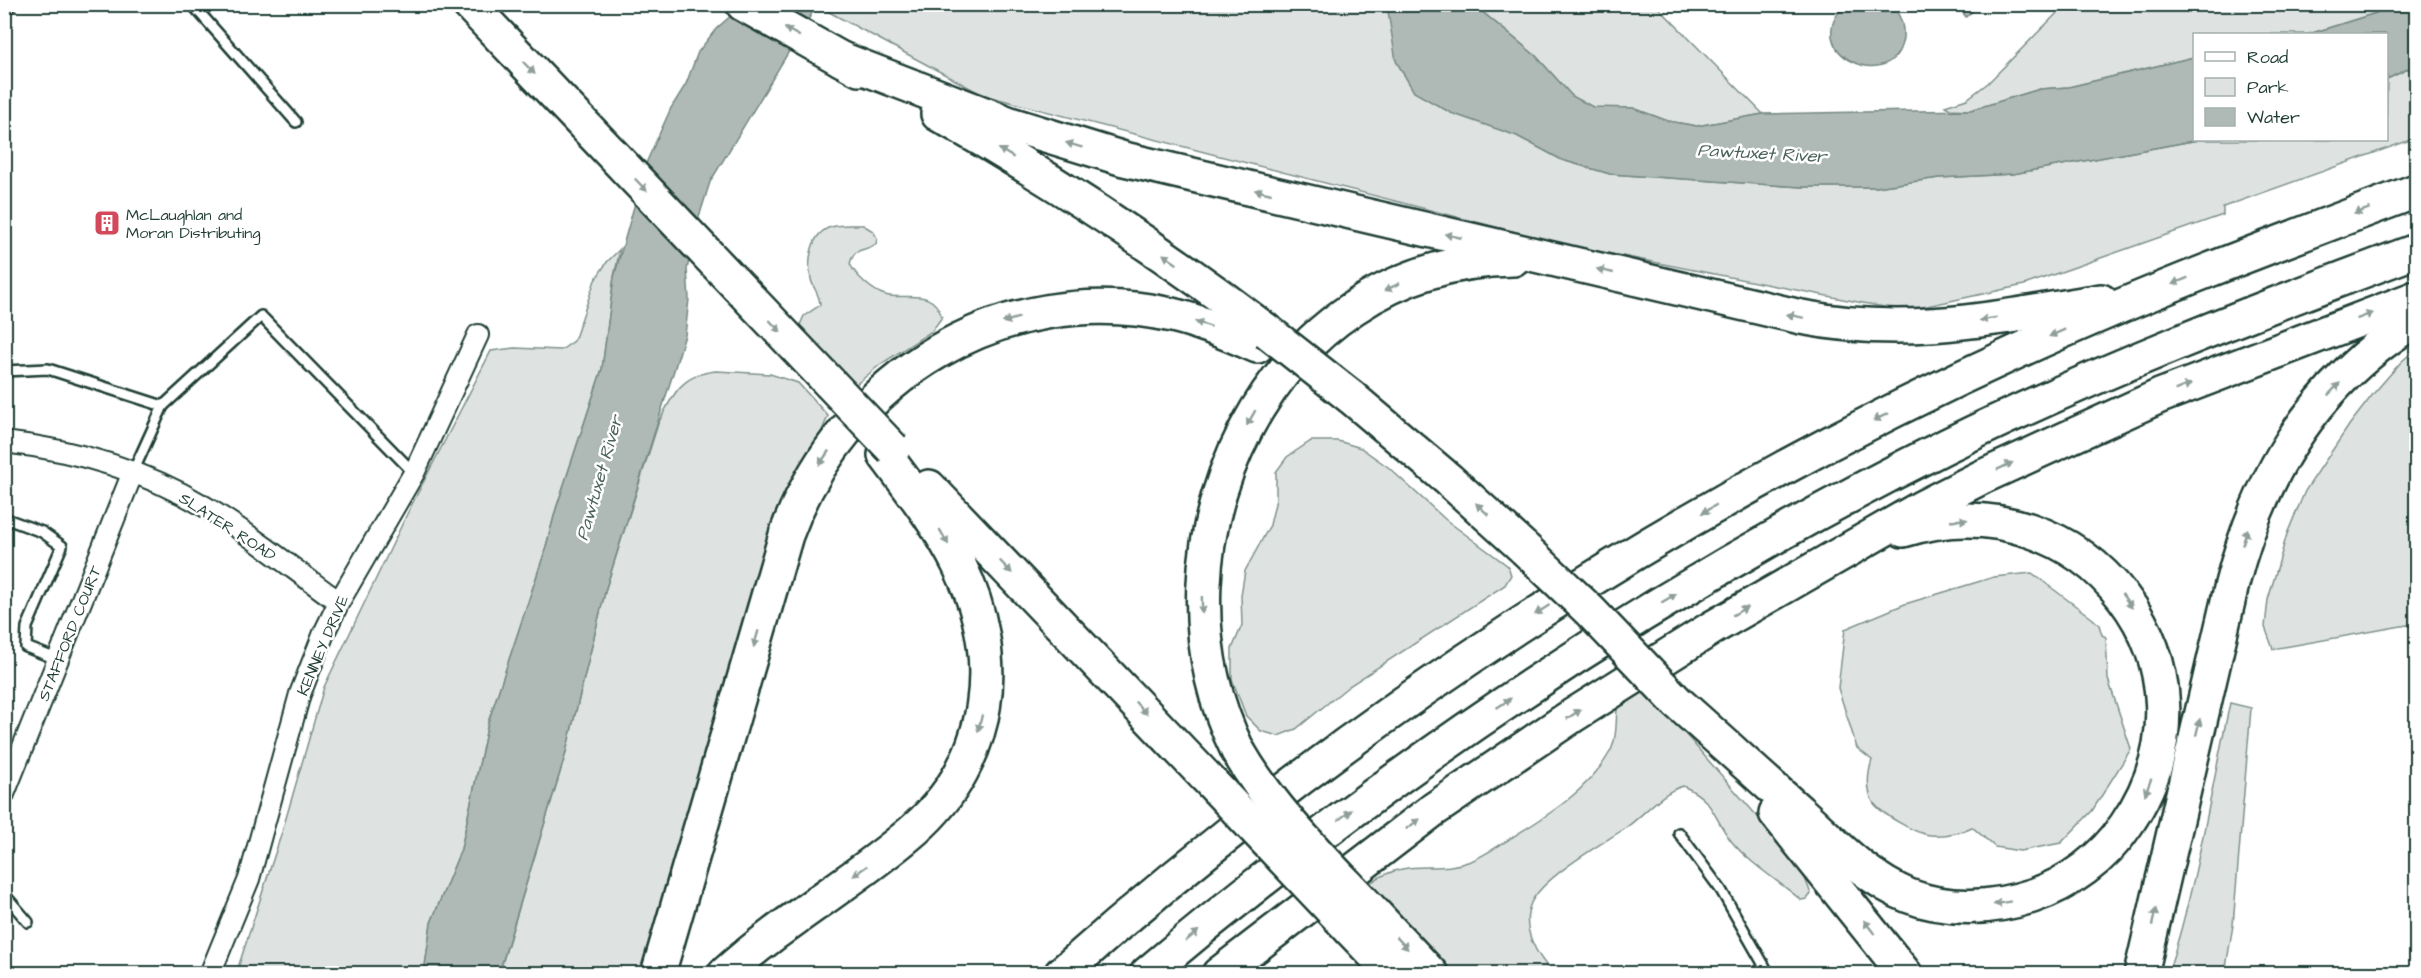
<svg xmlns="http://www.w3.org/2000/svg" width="2421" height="978" viewBox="0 0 2421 978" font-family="'Architects Daughter',sans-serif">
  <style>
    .green { fill: #dee3e2; stroke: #7e908b; stroke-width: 1.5 }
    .water { fill: #afbab7; stroke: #758883; stroke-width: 1.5 }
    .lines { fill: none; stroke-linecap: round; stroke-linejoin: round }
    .service-casing { stroke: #1f3d34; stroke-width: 14 }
    .minor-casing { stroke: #1f3d34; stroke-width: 24 }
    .motorway-casing { stroke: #1f3d34; stroke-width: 38 }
    .service { stroke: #fff; stroke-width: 9 }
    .minor { stroke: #fff; stroke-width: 20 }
    .motorway { stroke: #fff; stroke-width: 33 }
    .motorway-bridge-casing { stroke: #1f3d34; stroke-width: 38; stroke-linecap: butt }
    .motorway-bridge { stroke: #fff; stroke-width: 33 }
    .oneway { fill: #8f9e9a }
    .labels { text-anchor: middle; stroke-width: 5; stroke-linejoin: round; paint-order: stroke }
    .poi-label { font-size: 16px; fill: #1f3d34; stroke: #fff; text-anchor: start }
    .street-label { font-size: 16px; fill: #1f3d34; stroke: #fff }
    .water-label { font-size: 18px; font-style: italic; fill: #4a625b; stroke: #fff }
  </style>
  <rect width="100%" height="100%" fill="#fff"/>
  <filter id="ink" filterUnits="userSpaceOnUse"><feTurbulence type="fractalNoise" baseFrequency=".0167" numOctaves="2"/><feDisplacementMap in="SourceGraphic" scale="12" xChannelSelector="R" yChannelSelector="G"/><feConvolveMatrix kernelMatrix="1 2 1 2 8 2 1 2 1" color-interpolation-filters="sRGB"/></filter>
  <g filter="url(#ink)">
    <g class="green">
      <path d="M816 5H1387L1388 10 1517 136 1562 160 1610 174 1802 187H1876L1939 178 2013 174 2198 140H2386L2387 79 2416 65V138L2223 207V215L2024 285 1904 311 1566 245 983 95Z"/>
      <path d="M1477 5H1656L1763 114 1697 126 1668 121 1633 108H1593L1572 96 1536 56 1480 10Z"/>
      <path d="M2065 5H2392L2376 13 2309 34H2194V57L2069 87 2040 89 1971 110 1950 109 1945 106 1967 99 1988 83Z"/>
      <path d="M863 225 873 231 877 238 876 244C863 253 855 245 850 264 856 276 872 291 885 295 906 301 932 286 942 317L932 331 881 364 854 386 799 327 804 316 820 305C820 294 813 289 811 279 807 261 811 233 831 227 840 224 853 225 863 225Z"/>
      <path d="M620 249 614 277 602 369 556 509 544 554 488 723 461 849 431 923 424 973 236 974 282 832 324 687 407 514 491 351 514 348 561 350 574 341 595 280 607 262Z"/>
      <path d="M2416 349V629L2407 625 2273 649 2265 627 2268 600 2287 534 2305 491 2350 424 2374 393 2401 362Z"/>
      <path d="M716 371 770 374 798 383 828 416 811 457 644 973 499 974 565 756 606 588 658 424C672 396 681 374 716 371Z"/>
      <path d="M1311 441H1338L1361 448 1388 467 1446 520 1508 566 1511 575 1505 585 1349 686 1296 729 1278 736 1261 731 1246 716 1232 679V649L1242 625 1241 595 1245 571 1270 525 1276 499V472L1287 457Z"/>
      <path d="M2032 573 2093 619 2099 625 2102 635 2106 637 2108 679 2131 749 2092 811 2061 843 2020 851 1995 847 1972 827C1960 833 1944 836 1930 835 1916 834 1881 814 1873 802 1866 789 1868 773 1872 760L1857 748 1838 688 1845 629 1905 604 1994 577Z"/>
      <path d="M1644 687 1800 865 1811 894 1807 899 1801 900C1779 881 1750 864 1732 842 1712 817 1716 801 1683 786 1659 793 1645 815 1624 829 1600 845 1542 878 1531 903 1520 928 1537 956 1553 973H1454L1370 883C1409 856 1434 875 1471 861 1485 855 1498 846 1511 838 1547 816 1588 791 1610 752 1617 739 1616 721 1617 707Z"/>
      <path d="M2230 703 2251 708 2233 925 2225 973H2168C2197 885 2210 794 2230 703Z"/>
    </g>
    <g class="water">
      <path d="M1956 4H1979V5L1966 17Z"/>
      <path d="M2392 4 2416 5V65L2387 79 2386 34H2309L2376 13Z"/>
      <path d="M743 5H817L710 182 699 217 687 269 689 299 685 335 606 588 565 756 499 973 424 974 431 923 461 849 488 723 544 554 556 509 602 369 614 277 647 161 671 108 686 84 698 52 716 29Z"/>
      <path d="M1387 5H1477L1480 10 1536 56 1572 96 1593 107 1633 108 1668 121 1697 126 1763 114 1971 110 2040 89 2069 87 2194 57V140H2198L2013 174 1939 178 1876 187H1802L1610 174 1562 160 1517 136 1451 113 1414 92 1396 61Z"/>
      <path d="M1845 5H1890C1900 13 1904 25 1903 38 1894 97 1797 53 1845 5Z"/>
    </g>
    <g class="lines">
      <g class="service-casing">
        <g id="service">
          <path d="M192 4 296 122"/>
          <path d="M4 11 12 4"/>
          <path d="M4 371 48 369 163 406 133 472"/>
          <path d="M163 406 261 316 414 473"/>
          <path d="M4 518 42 532 62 546 27 627 26 647 59 660"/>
          <path d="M1679 833 1721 890 1769 974"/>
          <path d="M4 894 28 922"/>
        </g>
      </g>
      <g class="minor-casing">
        <g id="minor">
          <path d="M4 442C75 450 143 470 204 506 251 534 294 570 339 602"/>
          <path d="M4 794 133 472"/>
          <path d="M210 974 249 879 300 694 324 633 339 602 414 473 478 335"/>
        </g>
      </g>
      <g class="motorway-casing">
        <g id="motorway">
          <path d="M469 4 830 383"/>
          <path d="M743 4 859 69"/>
          <path d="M841 59 1010 124 1124 159 1801 317C1908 338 1995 318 2101 301"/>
          <path d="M938 114C1054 180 1161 250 1267 331"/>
          <path d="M1351 397 1449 480 1525 549"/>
          <path d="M929 487 1205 776"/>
          <path d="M1677 702C1719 739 1760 777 1802 814 1835 844 1867 879 1909 896 1948 911 1992 909 2032 896 2069 884 2104 858 2126 825 2235 667 2084 474 1903 530"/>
          <path d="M1238 751C1136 545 1270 262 1513 259"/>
          <path d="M1776 813 1905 974"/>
          <path d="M1373 912 1431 974"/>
          <path d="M1350 929 1393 974"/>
          <path d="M658 974 786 535C844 376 1004 278 1172 315 1202 322 1230 334 1257 346"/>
          <path d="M725 974C784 920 854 882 914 830 993 761 1005 657 959 565 939 525 912 491 885 455"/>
          <path d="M1061 974C1350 718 1676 506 2027 347 2154 289 2286 240 2416 191"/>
          <path d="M1147 974C1392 767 1659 589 1946 446 2099 371 2257 310 2416 251"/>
          <path d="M1219 974 1433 810 1572 716 1712 628 1921 508 1982 477 2160 396 2416 298"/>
          <path d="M2141 974 2232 584C2260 474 2317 380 2416 320"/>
        </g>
      </g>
      <use href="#service" class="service"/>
      <use href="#minor" class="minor"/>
      <use href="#motorway" class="motorway"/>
      <g class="motorway-bridge-casing">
        <g id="motorway-bridge">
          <path d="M1267 331 1351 397"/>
          <path d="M830 383 893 449"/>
          <path d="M1525 549 1590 611 1677 702"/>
          <path d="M1238 751C1273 812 1325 861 1373 912"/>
          <path d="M1205 776 1350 929"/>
        </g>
      </g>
      <use href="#motorway-bridge" class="motorway-bridge"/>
    </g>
    <defs><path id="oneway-solid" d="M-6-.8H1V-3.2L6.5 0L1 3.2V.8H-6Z" transform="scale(1.5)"/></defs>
    <g class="oneway">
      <use href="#oneway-solid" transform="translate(792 32) rotate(-151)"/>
      <use href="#oneway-solid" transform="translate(529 68) rotate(46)"/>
      <use href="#oneway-solid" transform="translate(1074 145) rotate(-163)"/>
      <use href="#oneway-solid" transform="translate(1006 153) rotate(-149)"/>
      <use href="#oneway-solid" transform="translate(641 185) rotate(46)"/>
      <use href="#oneway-solid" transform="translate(1263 192) rotate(-167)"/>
      <use href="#oneway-solid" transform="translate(2362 211) rotate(159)"/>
      <use href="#oneway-solid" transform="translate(1453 236) rotate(-167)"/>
      <use href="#oneway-solid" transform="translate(1170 259) rotate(-145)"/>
      <use href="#oneway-solid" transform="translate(1605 271) rotate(-167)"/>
      <use href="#oneway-solid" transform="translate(2180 281) rotate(158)"/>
      <use href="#oneway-solid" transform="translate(1392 287) rotate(155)"/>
      <use href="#oneway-solid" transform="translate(1795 316) rotate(-168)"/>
      <use href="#oneway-solid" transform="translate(2365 316) rotate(-20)"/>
      <use href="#oneway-solid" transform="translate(1988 319) rotate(171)"/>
      <use href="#oneway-solid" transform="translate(1011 320) rotate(163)"/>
      <use href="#oneway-solid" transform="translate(1203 324) rotate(-162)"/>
      <use href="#oneway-solid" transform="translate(775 326) rotate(46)"/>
      <use href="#oneway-solid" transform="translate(2057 333) rotate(156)"/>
      <use href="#oneway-solid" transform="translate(2183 387) rotate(-22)"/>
      <use href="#oneway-solid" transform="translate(2334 389) rotate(-46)"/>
      <use href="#oneway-solid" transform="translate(1881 417) rotate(154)"/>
      <use href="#oneway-solid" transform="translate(1251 418) rotate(120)"/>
      <use href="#oneway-solid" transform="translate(824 458) rotate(124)"/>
      <use href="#oneway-solid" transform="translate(2005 466) rotate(-25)"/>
      <use href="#oneway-solid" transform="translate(1482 509) rotate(-137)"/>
      <use href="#oneway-solid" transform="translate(1709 509) rotate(150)"/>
      <use href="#oneway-solid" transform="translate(1959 520) rotate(-2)"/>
      <use href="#oneway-solid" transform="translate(944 537) rotate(60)"/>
      <use href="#oneway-solid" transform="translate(2245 537) rotate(-72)"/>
      <use href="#oneway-solid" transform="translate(1006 567) rotate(46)"/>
      <use href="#oneway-solid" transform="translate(1669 598) rotate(-31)"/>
      <use href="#oneway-solid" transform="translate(2127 601) rotate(54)"/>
      <use href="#oneway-solid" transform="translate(1202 605) rotate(89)"/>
      <use href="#oneway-solid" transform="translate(1542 610) rotate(147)"/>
      <use href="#oneway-solid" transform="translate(1740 611) rotate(-30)"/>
      <use href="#oneway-solid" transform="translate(756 639) rotate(106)"/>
      <use href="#oneway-solid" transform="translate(1504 703) rotate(-34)"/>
      <use href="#oneway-solid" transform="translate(1141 708) rotate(46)"/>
      <use href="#oneway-solid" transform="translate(1574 714) rotate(-33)"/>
      <use href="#oneway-solid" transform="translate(980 723) rotate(104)"/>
      <use href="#oneway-solid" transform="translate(2198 727) rotate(-77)"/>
      <use href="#oneway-solid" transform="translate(2148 787) rotate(112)"/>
      <use href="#oneway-solid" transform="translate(1345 815) rotate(-37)"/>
      <use href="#oneway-solid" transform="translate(1413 824) rotate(-36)"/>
      <use href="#oneway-solid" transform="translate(860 871) rotate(144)"/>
      <use href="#oneway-solid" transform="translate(2002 903) rotate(170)"/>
      <use href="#oneway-solid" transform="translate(2154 917) rotate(-77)"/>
      <use href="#oneway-solid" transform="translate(1869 927) rotate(-128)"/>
      <use href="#oneway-solid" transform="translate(1192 936) rotate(-39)"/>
      <use href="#oneway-solid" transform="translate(1402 943) rotate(47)"/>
    </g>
  </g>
  <defs>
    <g id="building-square" transform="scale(1.35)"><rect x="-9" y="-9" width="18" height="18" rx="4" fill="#d1495b" stroke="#fff"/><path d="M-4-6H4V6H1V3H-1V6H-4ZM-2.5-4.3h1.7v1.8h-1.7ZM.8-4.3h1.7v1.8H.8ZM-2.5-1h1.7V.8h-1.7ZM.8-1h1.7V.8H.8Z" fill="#fff"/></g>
  </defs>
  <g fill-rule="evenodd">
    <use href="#building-square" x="107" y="223"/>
  </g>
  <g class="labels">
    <g class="poi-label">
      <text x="126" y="220">McLaughlan and<tspan x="126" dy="18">Moran Distributing</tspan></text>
    </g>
    <g class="street-label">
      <text transform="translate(228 526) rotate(33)" y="6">SLATER ROAD</text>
      <text transform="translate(69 633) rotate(-68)" y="6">STAFFORD COURT</text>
      <text transform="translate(322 645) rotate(-67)" y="6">KENNEY DRIVE</text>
    </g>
    <g class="water-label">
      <text transform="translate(1762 153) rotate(3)" y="6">Pawtuxet River</text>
      <text transform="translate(599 478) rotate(-74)" y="6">Pawtuxet River</text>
    </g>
  </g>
  <rect width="2421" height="978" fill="none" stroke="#fff" stroke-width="24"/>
  <rect x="12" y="12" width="2397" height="954" fill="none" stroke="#1f3d34" stroke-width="2" filter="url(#ink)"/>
  <rect x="2193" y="33" width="195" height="108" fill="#ffffff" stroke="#a5b1ae" stroke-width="1.5"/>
  <rect x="2205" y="52" width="30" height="9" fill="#ffffff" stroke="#a5b1ae" stroke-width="1.5"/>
  <text x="2247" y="63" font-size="18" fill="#1f3d34">Road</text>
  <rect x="2205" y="78" width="30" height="18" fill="#dee3e2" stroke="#a5b1ae" stroke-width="1.5"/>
  <text x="2247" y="93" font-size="18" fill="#1f3d34">Park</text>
  <rect x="2205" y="108" width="30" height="18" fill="#afbab7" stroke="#a5b1ae" stroke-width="1.5"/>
  <text x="2247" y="123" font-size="18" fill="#1f3d34">Water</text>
</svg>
